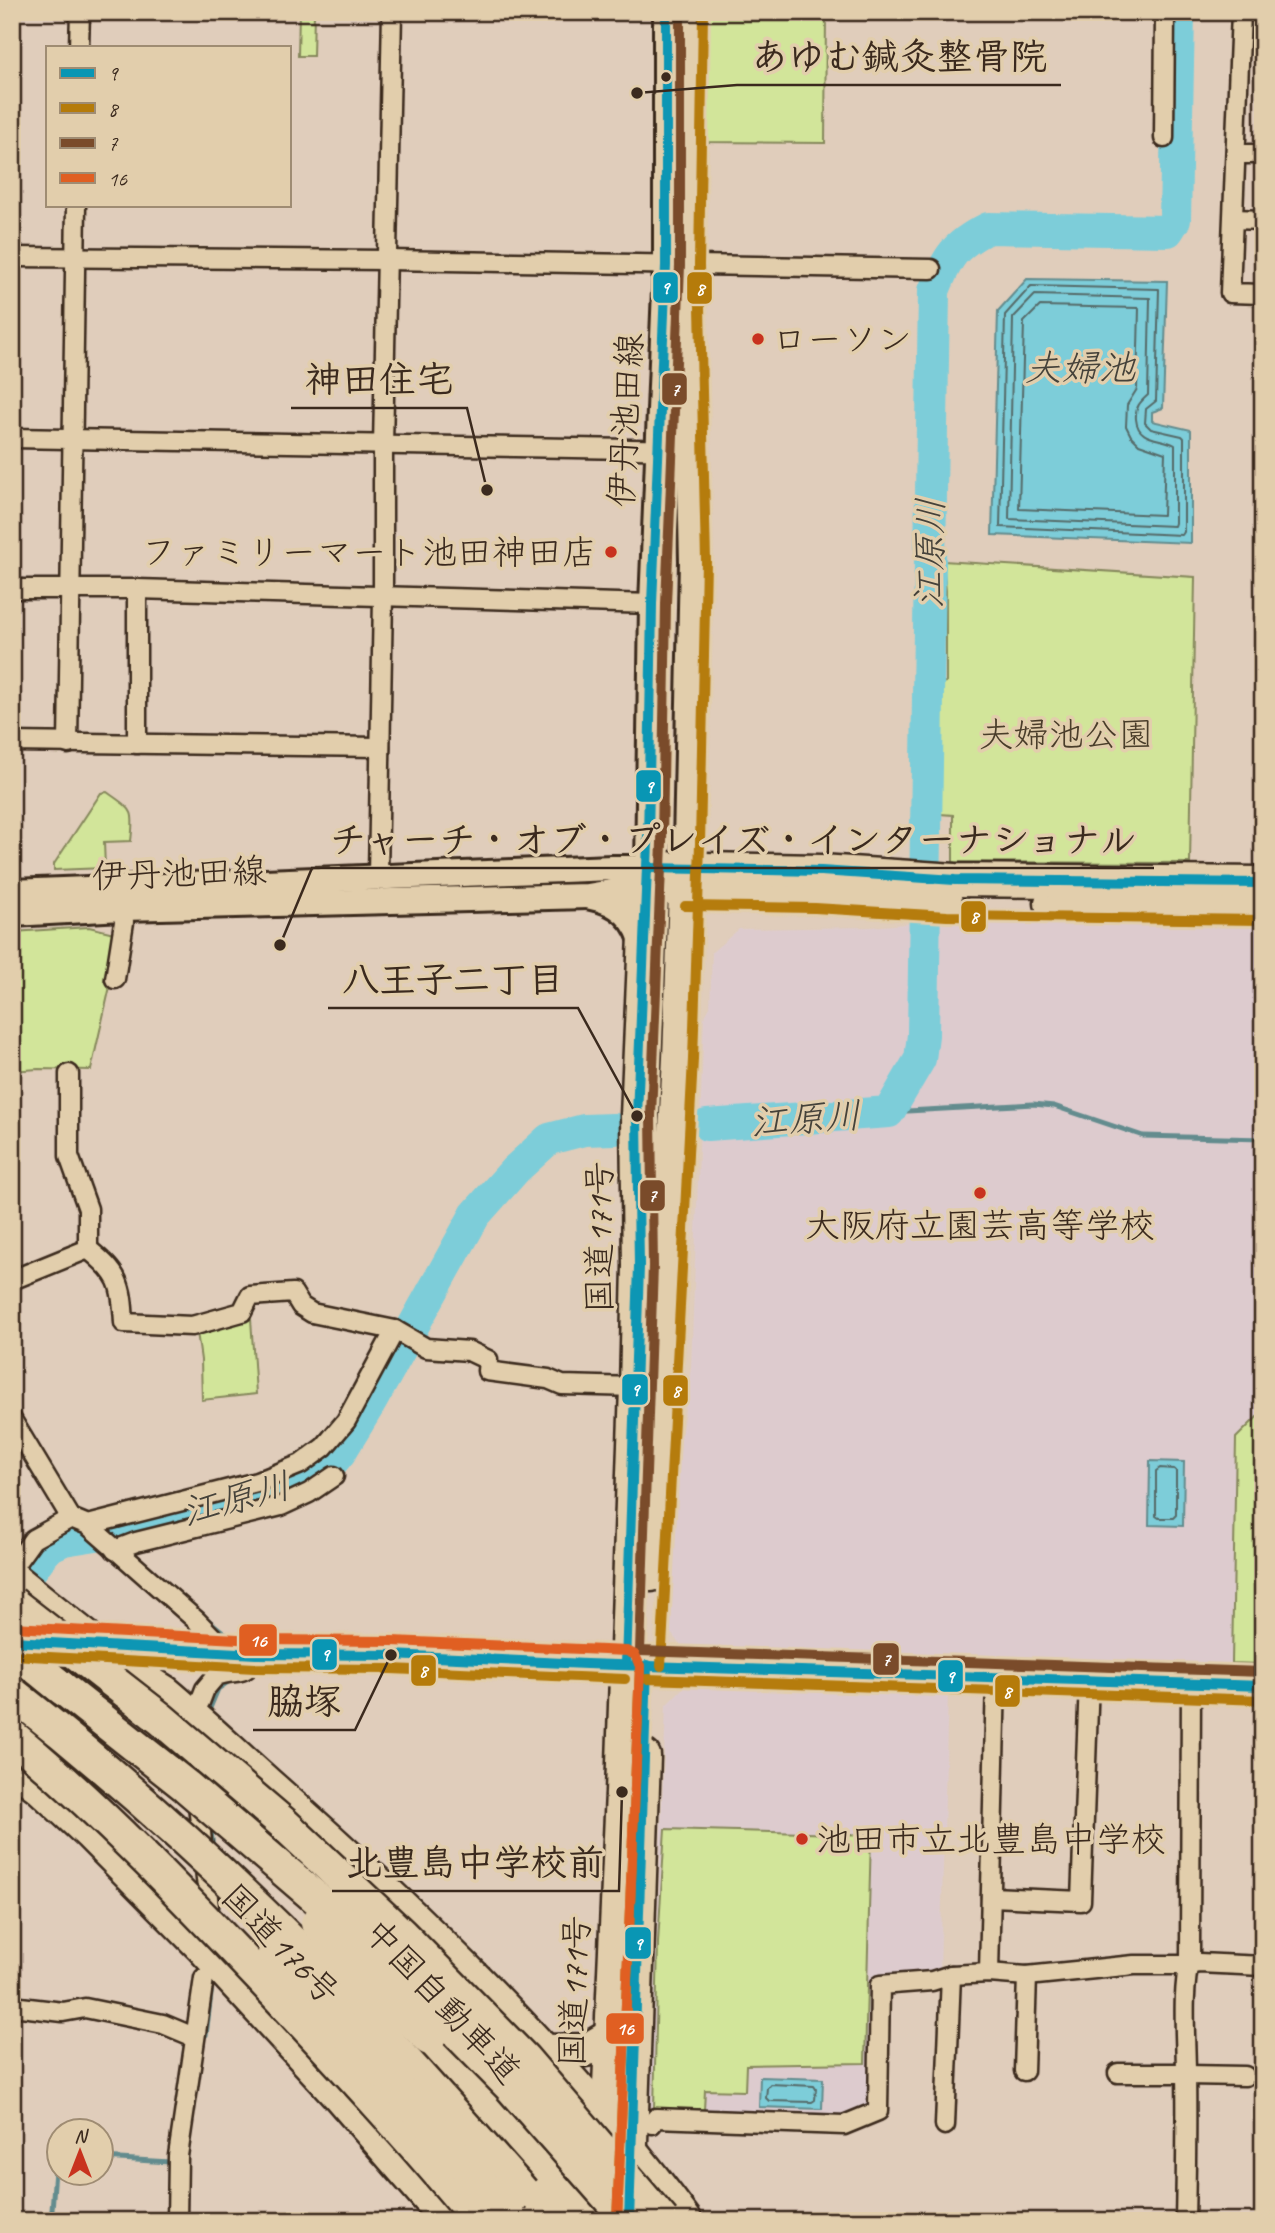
<svg xmlns="http://www.w3.org/2000/svg" width="1275" height="2233" viewBox="0 0 1275 2233" font-family="Caveat,'Klee One',sans-serif">
  <style>
    .built { fill: #ddcbce }
    .green { fill: #d2e59a; stroke: #86885c; stroke-width: 2 }
    .water { fill: #7dcdd9; stroke: #638c8e; stroke-width: 2 }
    .lines { fill: none; stroke-linecap: round; stroke-linejoin: round }
    .shore { stroke: #556b69; stroke-width: 2 }
    .stream { stroke: #638c8e; stroke-width: 5 }
    .river { stroke: #7dcdd9; stroke-width: 32 }
    .street-casing { stroke: #3b2a1e; stroke-width: 23 }
    .secondary-casing { stroke: #3b2a1e; stroke-width: 30 }
    .highway-casing { stroke: #3b2a1e; stroke-width: 37 }
    .street { stroke: #e2ceac; stroke-width: 18 }
    .secondary { stroke: #e2ceac; stroke-width: 24 }
    .highway { stroke: #e2ceac; stroke-width: 32 }
    .highway-bridge-casing { stroke: #3b2a1e; stroke-width: 37; stroke-linecap: butt }
    .highway-bridge { stroke: #e2ceac; stroke-width: 32 }
    .bus-1-casing { stroke: #e2ceac; stroke-width: 16 }
    .bus-2-casing { stroke: #e2ceac; stroke-width: 16 }
    .bus-3-casing { stroke: #e2ceac; stroke-width: 16 }
    .bus-4-casing { stroke: #e2ceac; stroke-width: 16 }
    .bus-1 { stroke: #0996b4; stroke-width: 10 }
    .bus-2 { stroke: #b57b0a; stroke-width: 10 }
    .bus-3 { stroke: #7a4b2a; stroke-width: 10 }
    .bus-4 { stroke: #e05f22; stroke-width: 10 }
    .bus-dot { fill: #3b2a1e; stroke: #e2ceac; stroke-width: 2.5 }
    .poi-dot { fill: #c8321e; stroke: #e2ceac; stroke-width: 2.5 }
    .labels { text-anchor: middle; stroke-width: 7; stroke-linejoin: round; paint-order: stroke }
    .poi-label { font-size: 35px; fill: #3b2a1e; stroke: #e2ceac; text-anchor: start }
    .street-label { font-size: 35px; fill: #3b2a1e; stroke: #e2ceac }
    .park-label { font-size: 35px; fill: #4a3d2a; stroke: #e2ceac }
    .water-label { font-size: 37px; font-style: italic; fill: #45423a; stroke: #e2ceac }
    .leader { fill: none; stroke: #3b2a1e; stroke-width: 2.5 }
    .callout-dot { fill: #3b2a1e; stroke: #e2ceac; stroke-width: 2.5 }
    .callout-label { font-size: 37px; text-anchor: middle; font-weight: bold; fill: #3b2a1e; stroke: #e2ceac; stroke-width: 7; stroke-linejoin: round; paint-order: stroke }
    .line-badge { stroke: #e2ceac; stroke-width: 2.5 }
    .badge-label { font-size: 19px; text-anchor: middle; font-weight: bold; fill: #fff }
  </style>
  <rect width="100%" height="100%" fill="#e0cdbb"/>
  <filter id="ink" filterUnits="userSpaceOnUse"><feTurbulence type="fractalNoise" baseFrequency=".0143" numOctaves="2"/><feDisplacementMap in="SourceGraphic" scale="14" xChannelSelector="R" yChannelSelector="G"/><feConvolveMatrix kernelMatrix="1 2 1 2 8 2 1 2 1" color-interpolation-filters="sRGB"/></filter>
  <g filter="url(#ink)">
    <g class="built">
      <path d="M927 922 1263 926V1670L683 1649 668 1629 676 1472 691 1368 704 1018 710 1007 712 952 739 929 871 927Z"/>
      <path d="M689 1682 948 1692 940 1972 874 1980 870 2105 837 2117 650 2112 666 1705Z"/>
    </g>
    <g class="green">
      <path d="M299 12H314L313 56H298Z"/>
      <path d="M703 12H826L825 143 700 142Z"/>
      <path d="M943 561 1195 577 1190 863 953 862V815L940 814 941 683 946 682V590Z"/>
      <path d="M107 792C133 811 135 808 131 841L104 842 105 868 54 870V864L101 793Z"/>
      <path d="M89 927 114 933 104 980 111 982 91 1070 38 1069 12 1071 13 932Z"/>
      <path d="M251 1319 256 1394 202 1400 201 1360 197 1332Z"/>
      <path d="M1258 1416H1263V1664L1232 1663 1236 1438Z"/>
      <path d="M665 1829 871 1835 865 2063 746 2065 745 2091 705 2090 704 2110 654 2109 658 1943Z"/>
    </g>
    <g class="water">
      <path d="M1027 279 1167 281 1163 408 1152 412V421L1191 430V543L992 535 998 311Z"/>
      <path d="M1150 1461 1184 1462 1183 1526 1149 1525Z"/>
      <path d="M760 2077 823 2079 822 2109 759 2107Z"/>
    </g>
    <g class="lines">
      <g class="shore">
        <path d="M1031 286 1159 289 1156 401 1146 409 1145 423 1151 429 1182 436 1184 438V532L1182 535 1000 527 1005 315Z"/>
        <path d="M1035 295 1150 298 1148 395C1140 402 1135 407 1136 419 1138 442 1161 437 1175 445V523L1174 526 1009 519 1013 318Z"/>
        <path d="M1040 306 1139 308 1137 389 1127 405 1126 426 1131 436 1139 444 1165 453 1163 515 1019 509 1024 322Z"/>
        <path d="M1160 1468 1174 1469 1176 1471V1515L1173 1518H1159L1156 1516V1471Z"/>
        <path d="M770 2084 814 2086 816 2089 815 2100 812 2102 769 2101 766 2098 767 2088Z"/>
      </g>
      <g class="stream">
        <path d="M889 1112 1033 1104 1054 1106 1143 1136 1263 1139"/>
        <path d="M121 1531 123 1540"/>
        <path d="M202 1615 223 1632 232 1635 587 1647"/>
        <path d="M210 1708 218 1689 231 1680"/>
        <path d="M210 1823 213 1848"/>
        <path d="M217 1886 218 1916"/>
        <path d="M203 2036 206 2035 212 1986"/>
        <path d="M183 2065 185 2046 187 2045"/>
        <path d="M102 2158 170 2162 173 2158"/>
        <path d="M52 2210 56 2157 60 2155"/>
      </g>
      <g class="river">
        <path d="M707 1125 889 1112 920 1059 923 1035 934 291C948 256 954 245 988 228L1168 231 1175 220 1179 12"/>
        <path d="M30 1572 43 1554 51 1546 64 1540 121 1531 285 1491 319 1473 329 1466 340 1453 371 1402 475 1215 515 1170 549 1139 584 1130 614 1129"/>
      </g>
      <g class="street-casing">
        <g id="street">
          <path d="M1241 12 1230 293 1263 294"/>
          <path d="M79 47 80 12"/>
          <path d="M1164 138 1165 12"/>
          <path d="M1237 154H1263"/>
          <path d="M1234 219 1263 220"/>
          <path d="M12 257 388 260 931 269"/>
          <path d="M12 438 690 450"/>
          <path d="M12 589H137L652 604"/>
          <path d="M137 589V744"/>
          <path d="M12 742 380 747"/>
          <path d="M68 744 76 205"/>
          <path d="M378 876 383 597V446L392 12"/>
          <path d="M115 979 124 922 123 908"/>
          <path d="M88 1249C119 1274 122 1283 124 1323L192 1326 242 1312 250 1296 293 1293 301 1306 312 1313 395 1330 426 1348 469 1351 488 1360 487 1371 548 1379 562 1385 636 1387"/>
          <path d="M12 1280 88 1249V1209L69 1156V1074"/>
          <path d="M12 1420 71 1518 88 1525 197 1621 228 1653"/>
          <path d="M88 1525 257 1482 301 1464 324 1447 346 1421 395 1330"/>
          <path d="M115 1550 136 1542 281 1506 309 1493 334 1476"/>
          <path d="M12 1568 33 1539 71 1518"/>
          <path d="M200 1702 205 1689 216 1676C238 1668 246 1679 256 1654"/>
          <path d="M193 1758 209 1907"/>
          <path d="M991 1897 1081 1901 1089 1680"/>
          <path d="M989 1973 996 1678"/>
          <path d="M12 2006 63 2012 85 2008 163 2024 194 2037"/>
          <path d="M1024 2071 1027 1976"/>
          <path d="M1118 2073H1186"/>
          <path d="M1186 2075 1245 2076"/>
          <path d="M652 2124 656 2118 844 2125 878 2111 880 1985 932 1981 951 1975 989 1973 1027 1976 1134 1965H1189L1199 1963 1263 1966"/>
          <path d="M945 2125 951 1975"/>
          <path d="M177 2221 178 2156 204 1978"/>
          <path d="M1185 2221C1186 2172 1187 2124 1186 2075 1186 2036 1181 1996 1190 1957L1191 1684"/>
        </g>
      </g>
      <g class="secondary-casing">
        <g id="secondary">
          <path d="M12 892 612 868H648L652 604 666 265V12"/>
          <path d="M591 897C620 902 638 921 644 948"/>
          <path d="M12 914 123 908 588 896 611 892H685L692 561 685 265 689 12"/>
          <path d="M12 1641 256 1654 391 1655 586 1664 1263 1686"/>
        </g>
      </g>
      <g class="highway-casing">
        <g id="highway">
          <path d="M1051 903 1263 906"/>
          <path d="M651 1575 679 1058 685 892 816 894 946 902"/>
          <path d="M12 1577C62 1617 111 1660 165 1692 201 1722 234 1754 268 1784 420 1918 565 2058 686 2221"/>
          <path d="M12 1767 38 1786 90 1834 202 1947 340 2097 448 2221"/>
          <path d="M429 2039 587 2221"/>
          <path d="M547 2051 586 2050 610 2036"/>
          <path d="M523 2192 548 2221"/>
          <path d="M629 2201 644 1756"/>
          <path d="M603 2221 622 1792 636 1387 639 1266 637 1116 648 868 821 871 955 880 1263 883"/>
        </g>
      </g>
      <use href="#street" class="street"/>
      <use href="#secondary" class="secondary"/>
      <use href="#highway" class="highway"/>
      <g class="highway-bridge-casing">
        <g id="highway-bridge">
          <path d="M12 1603 161 1719 283 1823 402 1935 524 2059 663 2221"/>
          <path d="M12 1648 63 1689"/>
          <path d="M47 1676 186 1786 371 1945 509 2085 629 2221"/>
          <path d="M12 1693C124 1781 231 1879 331 1981 397 2049 460 2121 523 2192"/>
          <path d="M12 1736C101 1810 180 1893 259 1976 334 2056 409 2136 479 2221"/>
          <path d="M317 1923 429 2039"/>
          <path d="M274 1953 389 2078 513 2221"/>
        </g>
      </g>
      <use href="#highway-bridge" class="highway-bridge"/>
      <g class="bus-1-casing">
        <g id="bus-1">
          <path d="M648 868 821 871 955 880 1263 883"/>
          <path d="M12 1641 256 1654 391 1655 586 1664 1263 1686"/>
          <path d="M626 1665 639 1266 637 1116 648 842 652 604 666 265V12"/>
          <path d="M629 2221 647 1665"/>
        </g>
      </g>
      <g class="bus-2-casing">
        <g id="bus-2">
          <path d="M685 906 815 908 947 916 1263 920"/>
          <path d="M12 1655 255 1668 391 1669 625 1679"/>
          <path d="M661 1666 693 1059 700 843 706 561 699 265 703 12"/>
          <path d="M647 1679 1263 1700"/>
          <path d="M617 2221 640 1666"/>
        </g>
      </g>
      <g class="bus-3-casing">
        <path id="bus-3" d="M680 12V266L666 604 662 843 651 1116 653 1266 640 1651 1263 1672"/>
      </g>
      <g class="bus-4-casing">
        <path id="bus-4" d="M13 1627 256 1640 392 1641 627 1651 635 1655 640 1666 617 2221"/>
      </g>
      <use href="#bus-1" class="bus-1"/>
      <use href="#bus-2" class="bus-2"/>
      <use href="#bus-3" class="bus-3"/>
      <use href="#bus-4" class="bus-4"/>
    </g>
  </g>
  <circle class="bus-dot" cx="666" cy="77" r="6"/>
  <g class="poi-dot">
    <circle cx="758" cy="339" r="7"/>
    <circle cx="611" cy="552" r="7"/>
    <circle cx="980" cy="1193" r="7"/>
    <circle cx="802" cy="1839" r="7"/>
  </g>
  <g class="labels">
    <g class="poi-label">
      <text x="772" y="351">ローソン</text>
      <text x="597" y="564" text-anchor="end">ファミリーマート池田神田店</text>
      <text x="980" y="1237" text-anchor="middle">大阪府立園芸高等学校</text>
      <text x="816" y="1851">池田市立北豊島中学校</text>
    </g>
    <g class="street-label">
      <text transform="translate(625 420) rotate(-87)" y="12">伊丹池田線</text>
      <text transform="translate(179 873) rotate(-2)" y="12">伊丹池田線</text>
      <text transform="translate(599 1237) rotate(-90)" y="12">国道171号</text>
      <text transform="translate(281 1944) rotate(46)" y="12">国道176号</text>
      <text transform="translate(574 1991) rotate(-88)" y="12">国道171号</text>
      <text transform="translate(443 2001) rotate(47)" y="12">中国自動車道</text>
    </g>
    <g class="park-label">
      <text x="1066" y="746">夫婦池公園</text>
    </g>
    <g class="water-label">
      <text x="1080" y="380">夫婦池</text>
      <text transform="translate(929 553) rotate(-89)" y="13">江原川</text>
      <text transform="translate(806 1118) rotate(-4)" y="13">江原川</text>
      <text transform="translate(236 1498) rotate(-15)" y="13">江原川</text>
    </g>
  </g>
  <path class="leader" d="M637 93L737 85H1061M487 490L467 408H291M280 945L312 868H1154M637 1116L578 1008H328M391 1655L355 1730H253M622 1792L619 1891H332"/>
  <g class="callout-dot">
    <circle cx="637" cy="93" r="7"/>
    <circle cx="487" cy="490" r="7"/>
    <circle cx="280" cy="945" r="7"/>
    <circle cx="637" cy="1116" r="7"/>
    <circle cx="391" cy="1655" r="7"/>
    <circle cx="622" cy="1792" r="7"/>
  </g>
  <g class="callout-label">
    <text x="899" y="69">あゆむ鍼灸整骨院</text>
    <text x="379" y="392">神田住宅</text>
    <text x="733" y="852">チャーチ・オブ・プレイズ・インターナショナル</text>
    <text x="453" y="992">八王子二丁目</text>
    <text x="304" y="1714">脇塚</text>
    <text x="475" y="1875">北豊島中学校前</text>
  </g>
  <g class="line-badge">
    <rect x="652" y="271" width="27" height="33" rx="7" fill="#0996b4"/>
    <rect x="686" y="271" width="27" height="34" rx="7" fill="#b57b0a"/>
    <rect x="661" y="372" width="27" height="34" rx="7" fill="#7a4b2a"/>
    <rect x="635" y="769" width="27" height="34" rx="7" fill="#0996b4"/>
    <rect x="960" y="900" width="27" height="33" rx="7" fill="#b57b0a"/>
    <rect x="639" y="1179" width="27" height="33" rx="7" fill="#7a4b2a"/>
    <rect x="621" y="1373" width="28" height="33" rx="7" fill="#0996b4"/>
    <rect x="662" y="1374" width="27" height="33" rx="7" fill="#b57b0a"/>
    <rect x="238" y="1623" width="40" height="34" rx="7" fill="#e05f22"/>
    <rect x="311" y="1638" width="27" height="33" rx="7" fill="#0996b4"/>
    <rect x="872" y="1642" width="28" height="34" rx="7" fill="#7a4b2a"/>
    <rect x="410" y="1654" width="27" height="33" rx="7" fill="#b57b0a"/>
    <rect x="937" y="1659" width="27" height="34" rx="7" fill="#0996b4"/>
    <rect x="994" y="1674" width="27" height="34" rx="7" fill="#b57b0a"/>
    <rect x="624" y="1926" width="28" height="34" rx="7" fill="#0996b4"/>
    <rect x="605" y="2012" width="40" height="33" rx="7" fill="#e05f22"/>
  </g>
  <g class="badge-label">
    <text x="665" y="294">9</text>
    <text x="700" y="295">8</text>
    <text x="675" y="396">7</text>
    <text x="649" y="793">9</text>
    <text x="974" y="923">8</text>
    <text x="652" y="1202">7</text>
    <text x="635" y="1396">9</text>
    <text x="676" y="1397">8</text>
    <text x="258" y="1647">16</text>
    <text x="325" y="1661">9</text>
    <text x="886" y="1666">7</text>
    <text x="423" y="1677">8</text>
    <text x="950" y="1683">9</text>
    <text x="1007" y="1698">8</text>
    <text x="638" y="1950">9</text>
    <text x="625" y="2035">16</text>
  </g>
  <rect width="1275" height="2233" fill="none" stroke="#e2ceac" stroke-width="42"/>
  <rect x="21" y="21" width="1233" height="2191" fill="none" stroke="#3b2a1e" stroke-width="2.5" filter="url(#ink)"/>
  <rect x="46" y="46" width="245" height="161" fill="#e2ceac" stroke="#9f8c73" stroke-width="2"/>
  <rect x="60" y="68" width="35" height="10" fill="#0996b4" stroke="#9f8c73" stroke-width="2"/>
  <text x="108" y="80" font-size="21" fill="#3b2a1e">9</text>
  <rect x="60" y="103" width="35" height="10" fill="#b57b0a" stroke="#9f8c73" stroke-width="2"/>
  <text x="108" y="116" font-size="21" fill="#3b2a1e">8</text>
  <rect x="60" y="138" width="35" height="10" fill="#7a4b2a" stroke="#9f8c73" stroke-width="2"/>
  <text x="108" y="150" font-size="21" fill="#3b2a1e">7</text>
  <rect x="60" y="173" width="35" height="10" fill="#e05f22" stroke="#9f8c73" stroke-width="2"/>
  <text x="108" y="186" font-size="21" fill="#3b2a1e">16</text>
  <g transform="translate(80 2152)"><circle r="33" fill="#e2ceac" stroke="#9f8c73" stroke-width="2"/>
  <path d="M0-5L12 26L0 18L-12 26Z" fill="#c8321e"/>
  <text y="-10" font-size="19" font-weight="bold" text-anchor="middle" fill="#3b2a1e">N</text>
  </g>
</svg>
